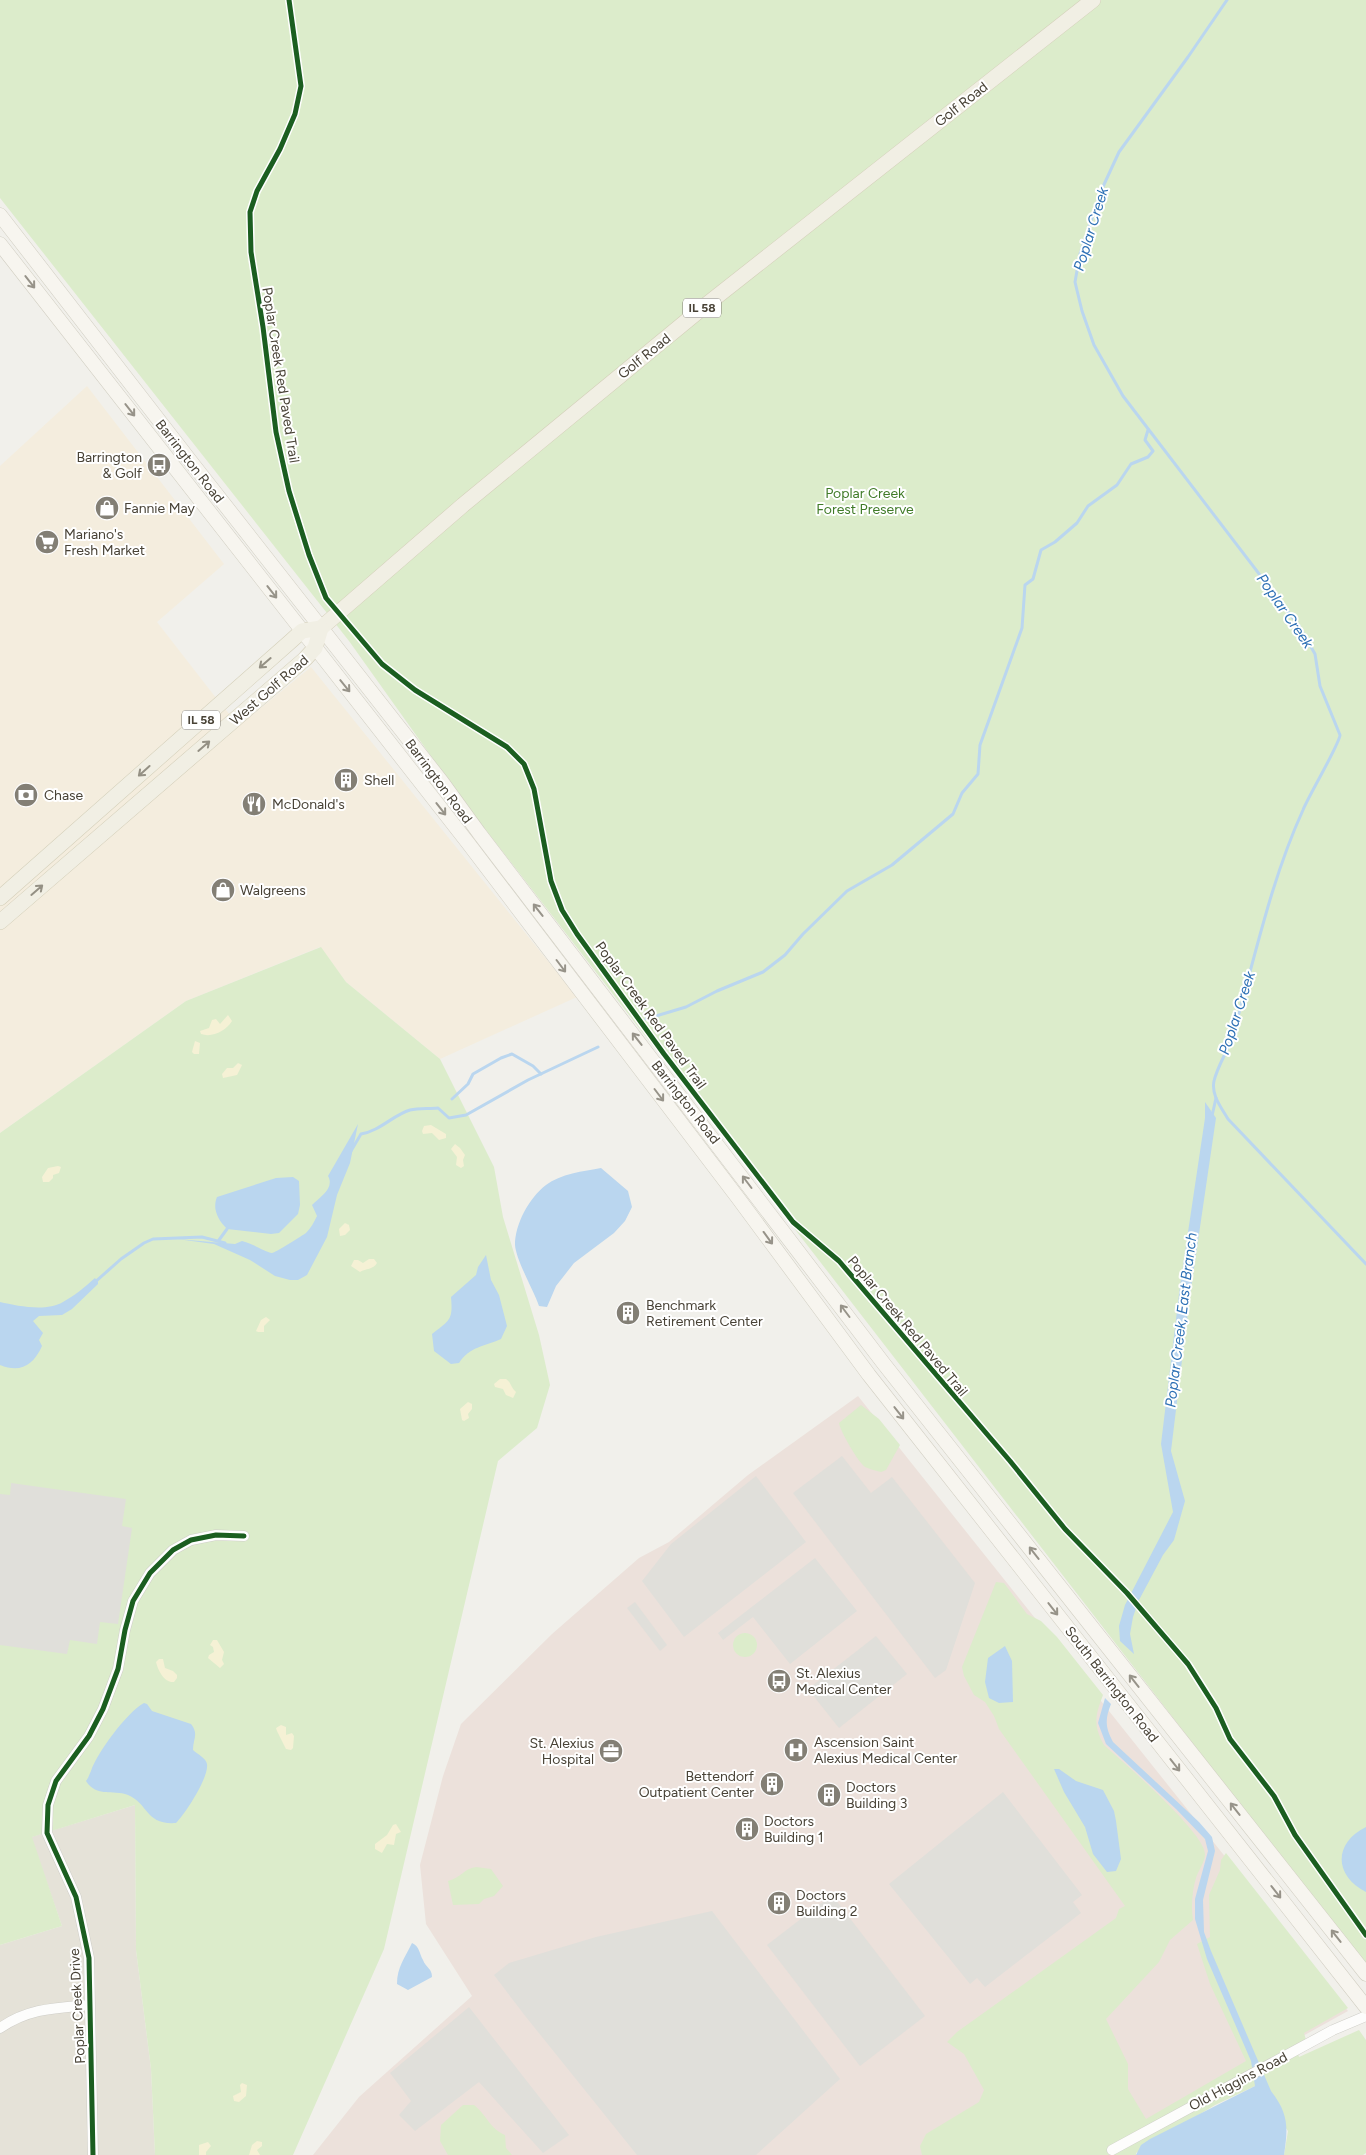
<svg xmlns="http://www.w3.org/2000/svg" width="1366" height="2155" viewBox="0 0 1366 2155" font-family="Figtree,sans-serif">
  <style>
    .residential { fill: #e5e2d8 }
    .commercial { fill: #f4edde }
    .medical { fill: #ece1db }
    .green { fill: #dceccb }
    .sand { fill: #f5f1d5 }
    .parking { fill: #e0dfda }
    .water { fill: #bad6ef }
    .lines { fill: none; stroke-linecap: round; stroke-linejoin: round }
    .stream { stroke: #bad6ef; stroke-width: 3 }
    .street-casing { stroke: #cfcec8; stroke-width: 11 }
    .secondary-casing { stroke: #d1cec2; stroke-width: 15 }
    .primary-casing { stroke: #d3ceb8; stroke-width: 16 }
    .street { stroke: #fdfdfc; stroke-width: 10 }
    .secondary { stroke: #f7f5ef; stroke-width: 14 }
    .primary { stroke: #f1efe4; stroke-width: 15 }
    .cycleway-casing { stroke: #fff; stroke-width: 8 }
    .cycleway { stroke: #1b5e20; stroke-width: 5 }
    .oneway { stroke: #979389 }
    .oneway2 { stroke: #949084 }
    .labels { text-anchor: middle; stroke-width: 4; stroke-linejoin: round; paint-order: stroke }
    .shield { fill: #fff; stroke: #7f7b72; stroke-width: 1 }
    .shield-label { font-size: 12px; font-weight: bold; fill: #484236 }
    .street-label { font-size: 14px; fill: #484236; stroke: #fff }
    .poi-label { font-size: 14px; fill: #484236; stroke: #fff; text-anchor: start }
    .park-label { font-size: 14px; fill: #407b28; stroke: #fff }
    .water-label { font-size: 15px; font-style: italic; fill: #2d70b5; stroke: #fff }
  </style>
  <rect width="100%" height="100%" fill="#f1f0eb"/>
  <path class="residential" d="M135 1805 136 1950 151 2069 155 2155H0V1945L62 1926 31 1837Z"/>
  <path class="commercial" d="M87 386 224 564 157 622 213 694 239 726 311 667 577 997 440 1059 346 982 320 947 186 1001 0 1133V466Z"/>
  <path class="medical" d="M858 1396 1348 2011 1088 2155H313L359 2097 472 1996 426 1924 420 1865 443 1776 461 1724 552 1634 639 1558 669 1542 748 1475Z"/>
  <g class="green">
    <path d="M0 0H1366V1967L458 794 349 641 0 198Z"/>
    <path d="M321 947 346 982 440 1059 494 1167 503 1217 539 1335 550 1385 537 1428 498 1461 384 1949 293 2155H155L151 2069 136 1950 135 1805 32 1837 62 1926 0 1945V1133L186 1001Z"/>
    <path d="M861 1405 879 1419 900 1445 886 1470 881 1472C876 1471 870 1469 865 1467 858 1462 840 1431 839 1423Z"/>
    <path d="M996 1582 1004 1583 1027 1614 1041 1621 1057 1637 1103 1695C1095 1716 1093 1725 1104 1745 1123 1762 1205 1833 1205 1854 1205 1862 1198 1871 1196 1878 1192 1891 1191 1907 1193 1920L1170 1940 1159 1962 1106 2019 1128 2064V2089L1146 2119 1246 2061 1210 1984 1197 1944 1210 1937 1209 1895 1220 1870 1221 1860 1226 1853 1348 2008 1304 2033 1306 2040 1296 2046 1299 2057 1359 2030 1366 2040V2153L1363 2155H1284L1288 2131 1255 2086 1215 2105 1136 2153V2155H922L920 2146 926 2134 979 2102 984 2090 964 2054 947 2042 957 2032 1116 1918 1119 1909 1125 1906 999 1729 994 1716 985 1702 974 1695 964 1676 962 1667Z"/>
    <circle cx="745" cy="1645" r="12"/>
    <path d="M476 1867 491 1869 503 1886 494 1896 484 1899 479 1904 453 1905 448 1881C461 1878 463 1869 476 1867Z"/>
    <path d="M463 2105H474C486 2114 490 2129 505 2135L506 2148 512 2155H448L440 2141 441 2125Z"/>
  </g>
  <g class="sand">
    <path d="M228 1015 232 1021C226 1031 212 1038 201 1034L200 1031 209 1028 212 1020 216 1019 220 1024Z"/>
    <path d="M195 1041 200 1043 199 1054H194L192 1052Z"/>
    <path d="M238 1063 242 1065 237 1075 223 1078 222 1074 227 1068H233Z"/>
    <path d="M431 1125 446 1134V1138L439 1140 432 1133 423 1134 422 1131 424 1126Z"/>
    <path d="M455 1144 460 1148 465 1155 463 1160 464 1166 461 1168 456 1165 457 1157 451 1149Z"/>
    <path d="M58 1166 61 1167 59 1173 53 1175V1178L49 1182H43L42 1177 48 1168Z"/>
    <path d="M345 1223 349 1225 350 1230 345 1235 340 1236 339 1229Z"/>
    <path d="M369 1259H374L377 1263C373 1270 366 1268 360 1272L351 1266 354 1260H358L363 1263Z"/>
    <path d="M266 1317 270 1320 264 1326V1332H258L256 1331 261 1320Z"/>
    <path d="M500 1379H506C511 1382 511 1388 516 1392L513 1398 506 1395 503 1389 495 1387 494 1384Z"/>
    <path d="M468 1402 472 1404V1409L468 1414 469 1418 464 1421 462 1420 460 1409Z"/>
    <path d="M213 1640H217L224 1652 222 1660 224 1664 220 1668 208 1658 209 1655 214 1652 213 1647 210 1645Z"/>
    <path d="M159 1659H163L165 1668 173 1671 177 1675V1678L174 1682C164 1683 158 1670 156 1662Z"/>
    <path d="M281 1725 286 1727V1735L292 1733 294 1736 293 1748 291 1750 286 1749 277 1731 276 1728Z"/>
    <path d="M396 1824 401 1832 396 1834 394 1845 387 1844 382 1853 375 1849V1844L387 1835 393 1825Z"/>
    <path d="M242 2083 247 2085 246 2096 239 2102 234 2101 233 2096 241 2092 240 2085Z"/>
    <path d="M257 2141 262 2142V2146L257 2150 260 2155H249L252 2145Z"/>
    <path d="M208 2142 211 2146 206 2152V2155H199V2145Z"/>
  </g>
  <g class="parking">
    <path d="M842 1456 871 1493 892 1477 975 1583 946 1670 935 1678 793 1493Z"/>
    <path d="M756 1476 806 1542 684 1637 642 1581 671 1544Z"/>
    <path d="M11 1483 126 1499 122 1526 132 1528 118 1624 100 1622 97 1644 70 1640 67 1654 0 1645V1494L10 1495Z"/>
    <path d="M815 1558 857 1611 790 1664 753 1617 723 1640 718 1633Z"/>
    <path d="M635 1602 667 1645 660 1651 627 1608Z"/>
    <path d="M876 1636 907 1674 839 1728 808 1689Z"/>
    <path d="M1003 1792 1082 1895 1073 1902 1081 1913 985 1987 977 1978 970 1984 889 1884Z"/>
    <path d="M832 1895 925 2016 860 2066 767 1945Z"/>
    <path d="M712 1911 840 2079 756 2155H637L526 2017 494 1975 509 1963 596 1937Z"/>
    <path d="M469 2007 569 2135 543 2153 479 2082 415 2131 399 2115 411 2101 390 2073Z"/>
  </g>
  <g class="water">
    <path d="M1205 1102 1216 1118 1187 1316 1188 1321 1186 1327 1171 1451 1185 1501 1174 1540 1163 1555 1139 1600 1133 1617 1130 1634 1134 1654 1120 1641 1119 1626 1125 1605 1173 1512 1161 1444 1180 1286 1205 1118Z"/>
    <path d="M358 1124 350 1163 337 1195 327 1237 307 1275 298 1280H290L275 1276 250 1260 214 1244 177 1239 235 1244 242 1241C252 1243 265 1252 272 1253 275 1253 303 1235 306 1233 311 1228 314 1222 317 1216L312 1205C320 1197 335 1188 328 1176Z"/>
    <path d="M601 1168 628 1191 632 1207 625 1221 614 1233 574 1263 556 1286 547 1307 539 1306C534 1291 516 1260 515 1245 515 1224 529 1198 546 1185 560 1174 584 1171 601 1168Z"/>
    <path d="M293 1177 299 1181 300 1205 298 1214 279 1233 271 1234 227 1229C218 1220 212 1209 217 1197L276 1178Z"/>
    <path d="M486 1255 491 1280 499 1295 507 1326 501 1339C485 1346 469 1347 459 1363L451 1364 434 1351 432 1334C450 1320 453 1320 451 1297L476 1275 478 1267Z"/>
    <path d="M95 1278 98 1282V1284L72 1309 62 1315 39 1316 33 1321 43 1333 39 1340 42 1346C33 1366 20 1373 0 1365V1302C18 1306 46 1312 63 1302 74 1296 85 1287 95 1278Z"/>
    <path d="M1005 1646 1012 1661 1013 1702 999 1703 989 1698 985 1682 988 1658Z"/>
    <path d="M1105 1698 1111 1704C1105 1719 1105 1727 1113 1742L1199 1822 1212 1837 1215 1851 1203 1900 1204 1932 1211 1951 1271 2091C1289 2114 1288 2128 1284 2155H1136L1141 2145 1150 2139 1255 2086 1251 2061 1207 1959 1195 1919V1899L1208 1851 1205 1839 1176 1809 1106 1744 1098 1723Z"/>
    <path d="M144 1703 147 1704 152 1711 191 1724C199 1734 193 1739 193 1750 197 1754 206 1758 207 1764 209 1777 186 1813 176 1823 145 1825 149 1804 128 1795 112 1789 97 1798 86 1781 89 1777 89 1775 91 1771 97 1753 127 1712 144 1703Z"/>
    <path d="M1054 1769H1059L1076 1781 1103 1790 1114 1811 1116 1821 1121 1859 1116 1871 1107 1872 1093 1854 1085 1827 1064 1792Z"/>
    <path d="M1366 1827V1892C1334 1876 1333 1843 1366 1827Z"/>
    <path d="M412 1943C420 1947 419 1953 423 1960 426 1968 432 1968 432 1977L408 1990 397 1984C397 1967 405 1958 412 1943Z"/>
  </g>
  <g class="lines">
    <g class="stream">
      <path d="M1227 0 1188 57 1119 152 1101 191 1080 254 1075 282 1082 311 1094 345 1123 396 1299 626 1315 654 1320 686 1340 735C1340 743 1308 797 1303 810 1271 880 1255 957 1234 1031 1230 1048 1218 1064 1214 1081 1211 1095 1221 1107 1228 1119L1366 1264"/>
      <path d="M646 1019 686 1007 717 991 763 972 785 955 803 934 847 891 892 865 953 814 962 793 978 774 980 745 1022 628 1025 585 1033 579 1041 550 1055 542 1077 523 1088 506 1117 485 1131 464 1148 457 1153 451 1145 440 1148 430"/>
      <path d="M452 1099 468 1084 473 1074 501 1058 512 1054 533 1066 541 1074"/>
      <path d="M1212 1116 1216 1098"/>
      <path d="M351 1151 361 1134C380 1131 393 1115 410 1110 419 1108 429 1109 438 1108L449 1118 466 1115 528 1080 598 1047"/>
      <path d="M219 1240 227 1229"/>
      <path d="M94 1283 121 1259 144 1243 153 1239 202 1237 225 1243"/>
    </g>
    <g class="street-casing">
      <g id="street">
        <path d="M0 2028C29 2008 56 2008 89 2005"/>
        <path d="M1112 2150 1333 2030 1366 2016"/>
        <path d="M93 2155 89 1958 76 1897 47 1833 48 1805 56 1781 89 1736 103 1709 118 1669 125 1630 133 1601 150 1573 173 1550 191 1540 216 1535 244 1536"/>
      </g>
    </g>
    <g class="secondary-casing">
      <g id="secondary">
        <path d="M0 215 192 463 442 782 479 833 884 1364 1366 1974"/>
        <path d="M0 244 468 843 738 1198 869 1375 1366 2007"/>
      </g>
    </g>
    <g class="primary-casing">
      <g id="primary">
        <path d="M321 628 463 505 706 305 1093 0"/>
        <path d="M0 898 291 641 302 631 321 628"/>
        <path d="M0 922 305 659 315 648 321 628"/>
      </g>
    </g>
    <use href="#street" class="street"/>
    <use href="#secondary" class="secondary"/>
    <use href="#primary" class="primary"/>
    <g class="cycleway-casing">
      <g id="cycleway">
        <path d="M289 0 301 86 295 114 280 149 257 191 250 212 251 252 263 327 276 432 289 491 309 555 326 598 382 664 415 690 507 747 524 764 534 789 551 881 562 910 577 934 664 1054 793 1222 839 1261 1010 1461 1065 1529 1127 1593 1188 1664 1216 1708 1230 1739 1274 1796 1295 1835 1366 1935"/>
        <path d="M93 2155 89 1958 76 1897 47 1833 48 1805 56 1781 89 1736 103 1709 118 1669 125 1630 133 1601 150 1573 173 1550 191 1540 216 1535 244 1536"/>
      </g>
    </g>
    <use href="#cycleway" class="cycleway"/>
  </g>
  <defs><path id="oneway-shaft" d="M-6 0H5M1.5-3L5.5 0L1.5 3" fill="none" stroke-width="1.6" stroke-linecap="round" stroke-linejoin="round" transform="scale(1.25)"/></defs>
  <g class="oneway">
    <use href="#oneway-shaft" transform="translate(30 282) rotate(52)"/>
    <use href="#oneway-shaft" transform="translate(130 410) rotate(52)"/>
    <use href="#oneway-shaft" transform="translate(272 592) rotate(52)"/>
    <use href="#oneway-shaft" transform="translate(345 686) rotate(51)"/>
    <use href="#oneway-shaft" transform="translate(441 809) rotate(52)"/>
    <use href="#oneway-shaft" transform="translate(538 910) rotate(-128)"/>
    <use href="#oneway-shaft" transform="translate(561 966) rotate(53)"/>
    <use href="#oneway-shaft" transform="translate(637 1039) rotate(-128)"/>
    <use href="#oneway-shaft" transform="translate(659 1095) rotate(53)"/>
    <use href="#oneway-shaft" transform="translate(747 1182) rotate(-127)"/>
    <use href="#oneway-shaft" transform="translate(768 1238) rotate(54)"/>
    <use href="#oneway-shaft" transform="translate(845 1311) rotate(-127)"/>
    <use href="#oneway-shaft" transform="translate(899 1413) rotate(52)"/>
    <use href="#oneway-shaft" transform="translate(1034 1553) rotate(-128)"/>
    <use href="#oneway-shaft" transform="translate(1053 1609) rotate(52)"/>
    <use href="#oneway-shaft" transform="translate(1134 1681) rotate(-128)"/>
    <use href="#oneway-shaft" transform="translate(1175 1765) rotate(52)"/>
    <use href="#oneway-shaft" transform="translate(1235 1809) rotate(-128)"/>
    <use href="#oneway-shaft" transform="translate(1276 1892) rotate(52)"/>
    <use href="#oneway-shaft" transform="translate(1336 1936) rotate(-128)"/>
  </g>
  <g class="oneway2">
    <use href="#oneway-shaft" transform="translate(265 663) rotate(139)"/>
    <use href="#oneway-shaft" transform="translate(204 746) rotate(-41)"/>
    <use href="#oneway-shaft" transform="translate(144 771) rotate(138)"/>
    <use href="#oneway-shaft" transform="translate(37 890) rotate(-41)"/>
  </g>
  <defs>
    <g id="bus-disc" transform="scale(1.25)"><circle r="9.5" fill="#837f75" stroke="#fff"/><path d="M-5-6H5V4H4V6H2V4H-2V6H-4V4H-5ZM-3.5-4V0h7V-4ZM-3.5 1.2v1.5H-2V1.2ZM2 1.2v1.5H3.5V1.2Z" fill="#fff"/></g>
    <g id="shop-disc" transform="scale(1.25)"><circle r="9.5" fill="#837f75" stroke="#fff"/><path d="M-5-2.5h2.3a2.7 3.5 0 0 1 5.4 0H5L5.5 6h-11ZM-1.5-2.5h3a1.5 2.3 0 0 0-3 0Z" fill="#fff"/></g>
    <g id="supermarket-disc" transform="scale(1.25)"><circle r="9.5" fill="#837f75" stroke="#fff"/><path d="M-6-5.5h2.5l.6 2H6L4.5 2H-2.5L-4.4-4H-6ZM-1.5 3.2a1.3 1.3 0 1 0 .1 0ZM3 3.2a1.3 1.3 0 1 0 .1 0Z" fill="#fff"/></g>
    <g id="building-disc" transform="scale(1.25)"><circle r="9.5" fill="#837f75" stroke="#fff"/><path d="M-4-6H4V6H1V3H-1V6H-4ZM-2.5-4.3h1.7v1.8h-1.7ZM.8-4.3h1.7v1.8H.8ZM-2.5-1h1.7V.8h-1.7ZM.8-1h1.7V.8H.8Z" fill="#fff"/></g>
    <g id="bank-disc" transform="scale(1.25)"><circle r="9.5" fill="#837f75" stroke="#fff"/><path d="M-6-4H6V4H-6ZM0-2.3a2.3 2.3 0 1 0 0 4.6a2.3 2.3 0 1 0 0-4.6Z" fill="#fff"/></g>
    <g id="restaurant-disc" transform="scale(1.25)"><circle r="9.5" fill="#837f75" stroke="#fff"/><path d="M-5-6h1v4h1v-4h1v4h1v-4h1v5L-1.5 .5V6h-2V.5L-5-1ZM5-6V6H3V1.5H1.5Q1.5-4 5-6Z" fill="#fff"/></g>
    <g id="hospital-disc" transform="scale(1.25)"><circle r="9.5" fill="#837f75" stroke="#fff"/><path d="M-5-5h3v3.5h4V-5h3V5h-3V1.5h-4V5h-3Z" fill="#fff"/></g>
    <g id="office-disc" transform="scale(1.25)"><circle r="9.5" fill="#837f75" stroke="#fff"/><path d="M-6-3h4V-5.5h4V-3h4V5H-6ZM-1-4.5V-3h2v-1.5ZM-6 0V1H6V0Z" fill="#fff"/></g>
  </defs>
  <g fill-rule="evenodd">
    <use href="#bus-disc" x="159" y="465"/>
    <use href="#shop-disc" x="107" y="508"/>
    <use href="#supermarket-disc" x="47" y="542"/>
    <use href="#building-disc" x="346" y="780"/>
    <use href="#bank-disc" x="26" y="795"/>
    <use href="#restaurant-disc" x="254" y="804"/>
    <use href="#shop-disc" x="223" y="890"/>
    <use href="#building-disc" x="628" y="1313"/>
    <use href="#bus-disc" x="779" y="1681"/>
    <use href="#hospital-disc" x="796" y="1750"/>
    <use href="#office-disc" x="611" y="1751"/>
    <use href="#building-disc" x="772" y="1784"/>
    <use href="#building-disc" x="829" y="1795"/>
    <use href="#building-disc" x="747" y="1829"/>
    <use href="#building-disc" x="779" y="1903"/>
  </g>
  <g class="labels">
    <g class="shield">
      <rect x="683" y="298.5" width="38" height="19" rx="4"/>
      <rect x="182" y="710.5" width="38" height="19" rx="4"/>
    </g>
    <g class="shield-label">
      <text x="702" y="312">IL 58</text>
      <text x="201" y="724">IL 58</text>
    </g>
    <g class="street-label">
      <text transform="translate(961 104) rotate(-38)" y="5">Golf Road</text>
      <text transform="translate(644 356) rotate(-39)" y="5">Golf Road</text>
      <text transform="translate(281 375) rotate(81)" y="5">Poplar Creek Red Paved Trail</text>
      <text transform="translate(190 461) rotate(52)" y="5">Barrington Road</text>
      <text transform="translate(269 690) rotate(-41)" y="5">West Golf Road</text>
      <text transform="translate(439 781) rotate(53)" y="5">Barrington Road</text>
      <text transform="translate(651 1015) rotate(54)" y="5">Poplar Creek Red Paved Trail</text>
      <text transform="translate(686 1102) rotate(52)" y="5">Barrington Road</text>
      <text transform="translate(908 1326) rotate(50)" y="5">Poplar Creek Red Paved Trail</text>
      <text transform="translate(1112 1684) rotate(52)" y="5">South Barrington Road</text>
      <text transform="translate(77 2006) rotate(-93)" y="5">Poplar Creek Drive</text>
      <text transform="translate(1238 2081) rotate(-28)" y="5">Old Higgins Road</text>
    </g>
    <g class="poi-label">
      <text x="142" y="462" text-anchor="end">Barrington<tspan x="142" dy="16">&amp; Golf</tspan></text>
      <text x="124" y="513">Fannie May</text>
      <text x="64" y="539">Mariano's<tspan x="64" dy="16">Fresh Market</tspan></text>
      <text x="364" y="785">Shell</text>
      <text x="44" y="800">Chase</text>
      <text x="272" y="809">McDonald's</text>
      <text x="240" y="895">Walgreens</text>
      <text x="646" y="1310">Benchmark<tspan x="646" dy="16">Retirement Center</tspan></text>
      <text x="796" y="1678">St. Alexius<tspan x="796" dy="16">Medical Center</tspan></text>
      <text x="814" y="1747">Ascension Saint<tspan x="814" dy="16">Alexius Medical Center</tspan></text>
      <text x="594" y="1748" text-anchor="end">St. Alexius<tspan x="594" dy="16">Hospital</tspan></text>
      <text x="754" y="1781" text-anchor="end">Bettendorf<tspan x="754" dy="16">Outpatient Center</tspan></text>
      <text x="846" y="1792">Doctors<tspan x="846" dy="16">Building 3</tspan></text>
      <text x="764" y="1826">Doctors<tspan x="764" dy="16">Building 1</tspan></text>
      <text x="796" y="1900">Doctors<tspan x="796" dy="16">Building 2</tspan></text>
    </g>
    <g class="park-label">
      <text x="865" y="498">Poplar Creek<tspan x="865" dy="16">Forest Preserve</tspan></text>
    </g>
    <g class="water-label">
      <text transform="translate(1091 229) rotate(-73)" y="5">Poplar Creek</text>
      <text transform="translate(1285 611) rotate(55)" y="5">Poplar Creek</text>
      <text transform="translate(1237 1013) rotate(-72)" y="5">Poplar Creek</text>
      <text transform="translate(1181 1320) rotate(-83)" y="5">Poplar Creek, East Branch</text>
    </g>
  </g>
</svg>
